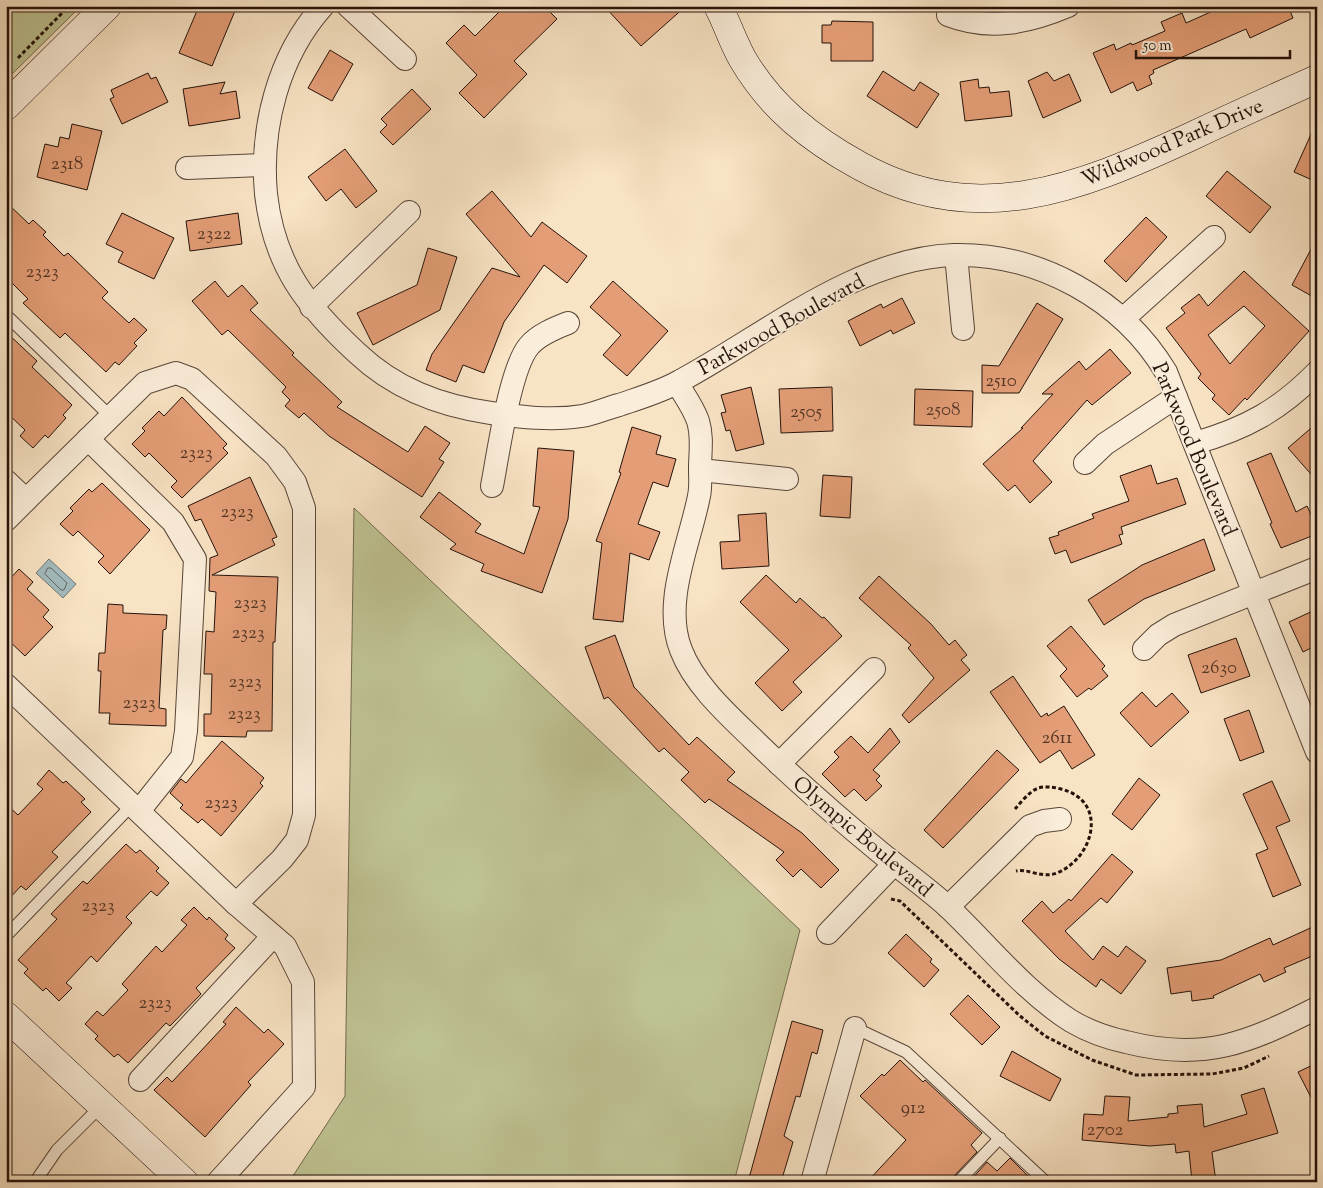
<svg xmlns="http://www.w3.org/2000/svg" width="1323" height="1188" viewBox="0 0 1323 1188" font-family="'Sorts Mill Goudy',serif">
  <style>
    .green { fill: #bfc393; stroke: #726a4e }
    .water { fill: #a2bbbe; stroke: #707776 }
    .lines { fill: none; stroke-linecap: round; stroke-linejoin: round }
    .shore { stroke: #636664; stroke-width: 1 }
    .building { fill: #e49e77; stroke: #24120a; fill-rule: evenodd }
    .lane-casing { stroke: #594638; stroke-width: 13 }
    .street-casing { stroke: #594638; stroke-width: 24 }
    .secondary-casing { stroke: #24120a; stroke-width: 29 }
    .path { stroke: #24120a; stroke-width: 3; stroke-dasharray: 4 2.5; stroke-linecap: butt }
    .lane { stroke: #faedd9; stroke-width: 11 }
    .street { stroke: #faedd9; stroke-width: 22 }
    .secondary { stroke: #faedd9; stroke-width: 28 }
    .labels { text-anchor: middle; stroke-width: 4; stroke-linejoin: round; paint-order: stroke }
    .number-label { font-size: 19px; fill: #543525 }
    .street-label { font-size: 21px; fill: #24120a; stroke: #faedd9 }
  </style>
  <rect width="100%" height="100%" fill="#f8e3c4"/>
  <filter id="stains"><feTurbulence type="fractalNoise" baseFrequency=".004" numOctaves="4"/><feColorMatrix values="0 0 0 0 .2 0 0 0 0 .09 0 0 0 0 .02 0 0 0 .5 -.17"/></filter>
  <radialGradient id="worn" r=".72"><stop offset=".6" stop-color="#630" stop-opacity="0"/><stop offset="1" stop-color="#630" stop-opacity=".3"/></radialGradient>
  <g class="green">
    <path d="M6 6H81L6 80Z"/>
    <path d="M354 508 800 930 734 1182H289L345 1096Z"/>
  </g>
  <path class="water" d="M49 559 76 584 63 598 36 573Z"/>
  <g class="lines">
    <path class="shore" d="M48 568H51L67 583 64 590H61L45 574Z"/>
  </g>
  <g class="building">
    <path d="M199 6H237L212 66 179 53Z"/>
    <path d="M505 6H544L557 19 514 61 527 74 484 118 459 93 477 75 446 43 464 25 475 36Z"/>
    <path d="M604 6H686L641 46Z"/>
    <path d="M1224 6H1288L1293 18 1250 38 1246 29 1153 70 1154 73 1149 76 1152 84 1137 91 1133 82 1111 93 1093 53 1114 44 1116 50 1131 43 1132 45 1165 31 1161 22 1182 13 1186 23Z"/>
    <path d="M832 21 873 22V61H831V43H822V25H831Z"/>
    <path d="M330 50 353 64 332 101 308 88Z"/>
    <path d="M883 71 914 91 920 82 939 94 917 128 867 96Z"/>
    <path d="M1047 72 1054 81 1069 74 1081 101 1043 118 1028 81Z"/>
    <path d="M148 73 151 79 156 77 168 102 122 124 110 99 114 97 111 90Z"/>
    <path d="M978 79 979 88 989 87 990 93 1009 91 1012 116 965 121 960 82Z"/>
    <path d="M225 82 220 94 236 91 240 118 189 126 183 89Z"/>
    <path d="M412 89 431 109 393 145 380 132 387 125 381 119Z"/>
    <path d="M1317 121V182L1294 172Z"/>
    <path d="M72 124 102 131 87 190 37 177 45 144 58 147 60 137 69 139Z"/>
    <path d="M345 149 377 191 356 208 341 189 326 201 308 177Z"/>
    <path d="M1227 171 1271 207 1250 233 1206 196Z"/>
    <path d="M492 191 531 237 542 222 587 256 567 283 544 265 504 322 484 373 463 365 456 382 426 370 432 354 492 268 520 277 466 214Z"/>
    <path d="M6 202 29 224 33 220 46 232 43 235 64 256 68 253 108 292 102 298 129 323 134 318 147 330 134 343 137 346 119 365 115 362 106 372 65 333 60 338 23 303 28 299 6 277Z"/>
    <path d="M122 213 174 238 154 279 118 262 123 252 106 244Z"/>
    <path d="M238 213 242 244 190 251 186 221Z"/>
    <path d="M1146 217 1167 237 1126 282 1104 261Z"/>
    <path d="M1317 238V299L1292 285Z"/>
    <path d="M428 248 457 257 440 310 373 345 357 313 417 285Z"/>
    <path d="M1244 271 1309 331 1247 400 1245 398 1229 415 1212 399 1215 395 1198 378 1201 374 1166 328 1185 313 1181 308 1199 294 1208 306ZM1244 306 1265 326 1230 364 1208 335Z"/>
    <path d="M215 281 228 297 242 285 258 303 250 310 294 353 292 355 342 402 337 407 408 452 425 426 450 443 439 459 444 462 422 497 329 436 304 413 299 418 285 406 290 400 282 392 286 387 228 330 222 335 192 301Z"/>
    <path d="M613 281 668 331 627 376 603 355 621 335 590 307Z"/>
    <path d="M902 298 915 323 893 334 891 330 860 346 848 321 881 304 883 308Z"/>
    <path d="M1037 303 1063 319 1019 393H982V365L999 366Z"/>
    <path d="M6 332 37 361 32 367 72 405 63 415 66 418 48 438 45 435 33 448 20 436 25 430 6 412Z"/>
    <path d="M1110 349 1131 373 1092 405 1087 400 1033 461 1052 482 1030 503 1015 485 1008 491 983 464 1023 428H1021L1053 394H1042L1079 361 1086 370Z"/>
    <path d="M751 387 764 444 736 451 730 430 726 431 721 413 726 412 721 395Z"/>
    <path d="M832 387 833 431 781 433 779 389Z"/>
    <path d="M915 389 973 391 972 427 914 425Z"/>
    <path d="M182 397 227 444 223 448 228 453 182 498 171 487 177 481 149 453 145 457 132 444 145 431 142 428 159 411 164 416Z"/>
    <path d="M1317 423V481L1288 448Z"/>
    <path d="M632 427 661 436 656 454 676 459 668 487 653 482 638 524 660 532 649 560 630 553 623 622 593 619 602 543 596 541 621 473 619 472Z"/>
    <path d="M538 448 574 451 568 519 542 593 481 571 484 564 450 549 456 544 420 517 439 492 481 524 475 532 524 554 540 507 533 506Z"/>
    <path d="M1271 453 1296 512 1307 506 1317 527V534L1281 548 1270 524 1272 523 1247 463Z"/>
    <path d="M1151 465 1157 484 1177 478 1186 504 1121 527 1123 534 1119 535 1122 544 1071 563 1066 550 1055 554 1049 538 1059 535 1058 532 1094 518 1092 514 1129 501 1120 476Z"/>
    <path d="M823 475 852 477 850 518 820 516Z"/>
    <path d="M250 477 277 537 272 539 275 545 212 575 278 577 275 642H273L272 731H247L246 737 204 736V714H211L212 674H204L206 631 214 632 216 592 209 591 210 558 218 555 201 519 195 521 188 506Z"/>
    <path d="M102 483 150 530 110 574 98 562 104 556 78 531 73 536 60 524 73 511 70 508 89 489 92 492Z"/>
    <path d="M766 513 769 566 722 569 720 542 740 541 738 515Z"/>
    <path d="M1204 539 1215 570 1144 599 1104 625 1088 600 1142 565Z"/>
    <path d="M19 569 33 582 27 589 49 610 43 617 53 627 25 656 6 638V583Z"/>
    <path d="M766 575 796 603 800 598 822 618 824 617 842 636 793 682 802 692 782 711 755 683 789 650 740 602Z"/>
    <path d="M879 576 931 624 949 645 955 640 967 655 961 660 970 670 909 723 902 715 934 678 908 648 911 645 859 598Z"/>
    <path d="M108 604 123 605V613L167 615 166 629 163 630 159 708 166 709V726L109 724 110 713H99L101 671H98L99 653H105Z"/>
    <path d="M1317 609V645L1303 652 1289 622Z"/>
    <path d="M1071 626 1105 666 1102 669 1108 676 1091 690 1089 688 1077 697 1060 676 1067 669 1047 646Z"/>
    <path d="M615 635 634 687 689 745 697 737 735 772 727 780 802 833 839 870 821 888 801 869 793 877 776 860 784 852 709 799 705 803 681 780 689 772 664 748 659 752 608 697 604 699 585 647Z"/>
    <path d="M1236 638 1250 676 1201 693 1188 655Z"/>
    <path d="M1013 676 1041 717 1047 713 1048 716 1064 706 1095 755 1072 769 1060 750 1040 763 990 692Z"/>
    <path d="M1142 692 1156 707 1172 693 1189 712 1151 747 1120 713Z"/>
    <path d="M1249 710 1264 752 1240 761 1224 719Z"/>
    <path d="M890 728 900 742 873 770 880 776 876 780 882 786 866 801 854 789 845 797 822 774 839 757 834 752 851 736 868 753Z"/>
    <path d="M222 741 264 778 260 783 263 786 221 836 202 819 198 823 180 808 183 805 170 793 181 779 186 783Z"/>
    <path d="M997 750 1019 770 943 848 924 830Z"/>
    <path d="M49 770 63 783 66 781 85 799 81 802 91 812 52 852 58 857 26 890 21 886 6 902V804L18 815 43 789 37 784Z"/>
    <path d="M1139 778 1160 795 1132 830 1112 814Z"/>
    <path d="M1272 781 1290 821 1276 827 1301 885 1273 897 1257 857 1256 854 1268 849 1243 794Z"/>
    <path d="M126 844 136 853 140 850 159 868 156 871 169 883 157 896 151 891 126 917 132 923 97 962 91 956 66 983 72 988 59 1001 46 988 43 991 24 973 28 969 18 960 57 919 51 914 83 881 87 884Z"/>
    <path d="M1112 854 1133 872 1107 903 1101 898 1065 931 1093 960 1103 946 1118 957 1126 946 1146 961 1121 994 1101 979 1096 987 1059 959 1022 921 1042 901 1053 913 1069 899 1071 901Z"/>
    <path d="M194 907 207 920 209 917 228 935 225 939 235 948 196 988 201 994 170 1026 166 1023 128 1063 118 1054 114 1057 95 1039 98 1036 85 1024 97 1011 103 1016 128 990 122 984 156 946 162 952 187 925 181 920Z"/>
    <path d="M1317 925V954L1284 968 1286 972 1264 982 1260 974 1213 996 1214 998 1192 1001 1191 991 1171 994 1167 968 1221 960 1270 938 1273 945Z"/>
    <path d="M906 934 932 959 930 962 939 970 924 987 888 953Z"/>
    <path d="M968 995 1000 1027 982 1045 950 1014Z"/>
    <path d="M236 1007 264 1033 268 1029 284 1044 248 1082 251 1085 205 1137 154 1090 167 1077 172 1082 226 1024 223 1022Z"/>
    <path d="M792 1021 823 1030 817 1054 812 1052 800 1097 796 1096 784 1136 793 1142 781 1182H748Z"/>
    <path d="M1012 1051 1061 1079 1050 1101 1000 1076Z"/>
    <path d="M900 1060 923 1082 925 1080 982 1133 971 1145 977 1152 953 1177 951 1182H867L906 1140 860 1096 882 1074 884 1076Z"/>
    <path d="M1317 1063V1109L1298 1072Z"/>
    <path d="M1264 1088 1278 1133 1212 1152 1216 1182H1192L1189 1151 1176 1153 1175 1144 1150 1146 1082 1140 1084 1114 1103 1115 1105 1096 1130 1097 1128 1121 1168 1117V1114L1178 1113 1177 1106 1202 1104 1204 1127 1247 1114 1241 1095Z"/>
    <path d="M1010 1158 1034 1182H969L987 1162 997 1171Z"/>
  </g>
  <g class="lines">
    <g class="lane-casing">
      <g id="lane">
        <path d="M6 315 111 417"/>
        <path d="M6 936 132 805"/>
        <path d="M855 1028 906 1052 1046 1182"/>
        <path d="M35 1182 57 1150 102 1105"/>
        <path d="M958 1182 1000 1138"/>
      </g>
    </g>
    <g class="street-casing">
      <g id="street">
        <path d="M323 6C278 56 260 128 266 194 274 265 306 306 357 353 395 389 440 406 491 413 521 417 552 421 582 416 594 414 607 408 619 405 639 398 661 392 680 381 764 336 856 258 954 255 1039 253 1123 300 1166 372L1317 752"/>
        <path d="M348 6 405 59"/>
        <path d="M948 15C989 31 1028 23 1068 6"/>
        <path d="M187 168 264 165"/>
        <path d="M956 255 963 329"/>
        <path d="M311 307 409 212"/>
        <path d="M1123 319 1214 237"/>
        <path d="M677 383C684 395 693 407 698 421 703 437 700 453 700 469 700 478 701 487 699 496 690 543 662 602 681 650 694 684 726 713 752 738 793 778 836 816 881 853 903 871 927 888 948 907 988 945 1024 991 1071 1021 1088 1031 1107 1038 1126 1042 1204 1062 1248 1043 1317 1008"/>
        <path d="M88 439 173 522 195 559 186 731 182 757 139 811"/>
        <path d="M1195 443C1245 429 1280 410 1317 372"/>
        <path d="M1085 463 1105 444 1176 397"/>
        <path d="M700 470 787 479"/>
        <path d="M6 481 26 500 6 520"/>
        <path d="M492 486C498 455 510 368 529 346 538 335 555 328 568 323"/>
        <path d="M26 500 145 383 176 373 192 379 276 456 295 482 304 508V815L297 840 282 859 236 904"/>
        <path d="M1144 649 1158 635 1174 625 1317 568"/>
        <path d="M6 685 236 904 285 946 303 982 304 1087 218 1182"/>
        <path d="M779 764 874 669"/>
        <path d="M948 907 1030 826 1044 821 1060 819"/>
        <path d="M828 933 894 864"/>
        <path d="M140 1080 273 936"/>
        <path d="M812 1182 855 1028"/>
      </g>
    </g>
    <g class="secondary-casing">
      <g id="secondary">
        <path d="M718 6C727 23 733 42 742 58 770 107 811 139 860 166 976 230 1079 188 1190 137 1232 117 1274 98 1317 79"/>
        <path d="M6 106 107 6"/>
        <path d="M6 1016 184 1182"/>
      </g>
    </g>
    <g class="path">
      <path d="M18 58 69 6"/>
      <path d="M1315 804 1317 807"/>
      <path d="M1015 809C1021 802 1029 792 1038 788 1045 786 1053 787 1061 789 1109 801 1094 858 1057 873 1042 879 1027 868 1016 871"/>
      <path d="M891 899 900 901 1020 1016 1045 1036 1092 1060 1136 1075 1212 1074 1244 1068 1269 1056"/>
    </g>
    <use href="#lane" class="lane"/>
    <use href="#street" class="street"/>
    <use href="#secondary" class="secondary"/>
  </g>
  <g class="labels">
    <g class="number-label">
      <text x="67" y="169">2318</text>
      <text x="214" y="239">2322</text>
      <text x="42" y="277">2323</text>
      <text x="1001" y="386">2510</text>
      <text x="943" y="415">2508</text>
      <text x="806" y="417">2505</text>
      <text x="196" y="458">2323</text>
      <text x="237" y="517">2323</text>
      <text x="250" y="608">2323</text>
      <text x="248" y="638">2323</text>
      <text x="1219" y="673">2630</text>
      <text x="245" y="687">2323</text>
      <text x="139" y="708">2323</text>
      <text x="244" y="719">2323</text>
      <text x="1057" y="743">2611</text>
      <text x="221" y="808">2323</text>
      <text x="98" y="911">2323</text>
      <text x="155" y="1008">2323</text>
      <text x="913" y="1113">912</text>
      <text x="1105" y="1135">2702</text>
    </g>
    <g class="street-label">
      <text transform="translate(1172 142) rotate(-23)" y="7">Wildwood Park Drive</text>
      <text transform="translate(781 324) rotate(-29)" y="7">Parkwood Boulevard</text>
      <text transform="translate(1195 449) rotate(67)" y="7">Parkwood Boulevard</text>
      <text transform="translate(863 836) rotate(40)" y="7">Olympic Boulevard</text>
    </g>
  </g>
  <rect width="1323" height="1188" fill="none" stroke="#f8e3c4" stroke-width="25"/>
  <rect x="8" y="8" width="1308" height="1173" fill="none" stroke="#24120a" stroke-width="2.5"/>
  <rect x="12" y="12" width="1298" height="1163" fill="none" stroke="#24120a"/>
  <path d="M1136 50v8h154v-8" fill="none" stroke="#24120a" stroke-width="2.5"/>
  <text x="1143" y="50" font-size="15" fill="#24120a" stroke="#faedd9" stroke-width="4" paint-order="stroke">50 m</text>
  <rect width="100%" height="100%" filter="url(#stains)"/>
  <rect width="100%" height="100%" fill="url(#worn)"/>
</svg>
